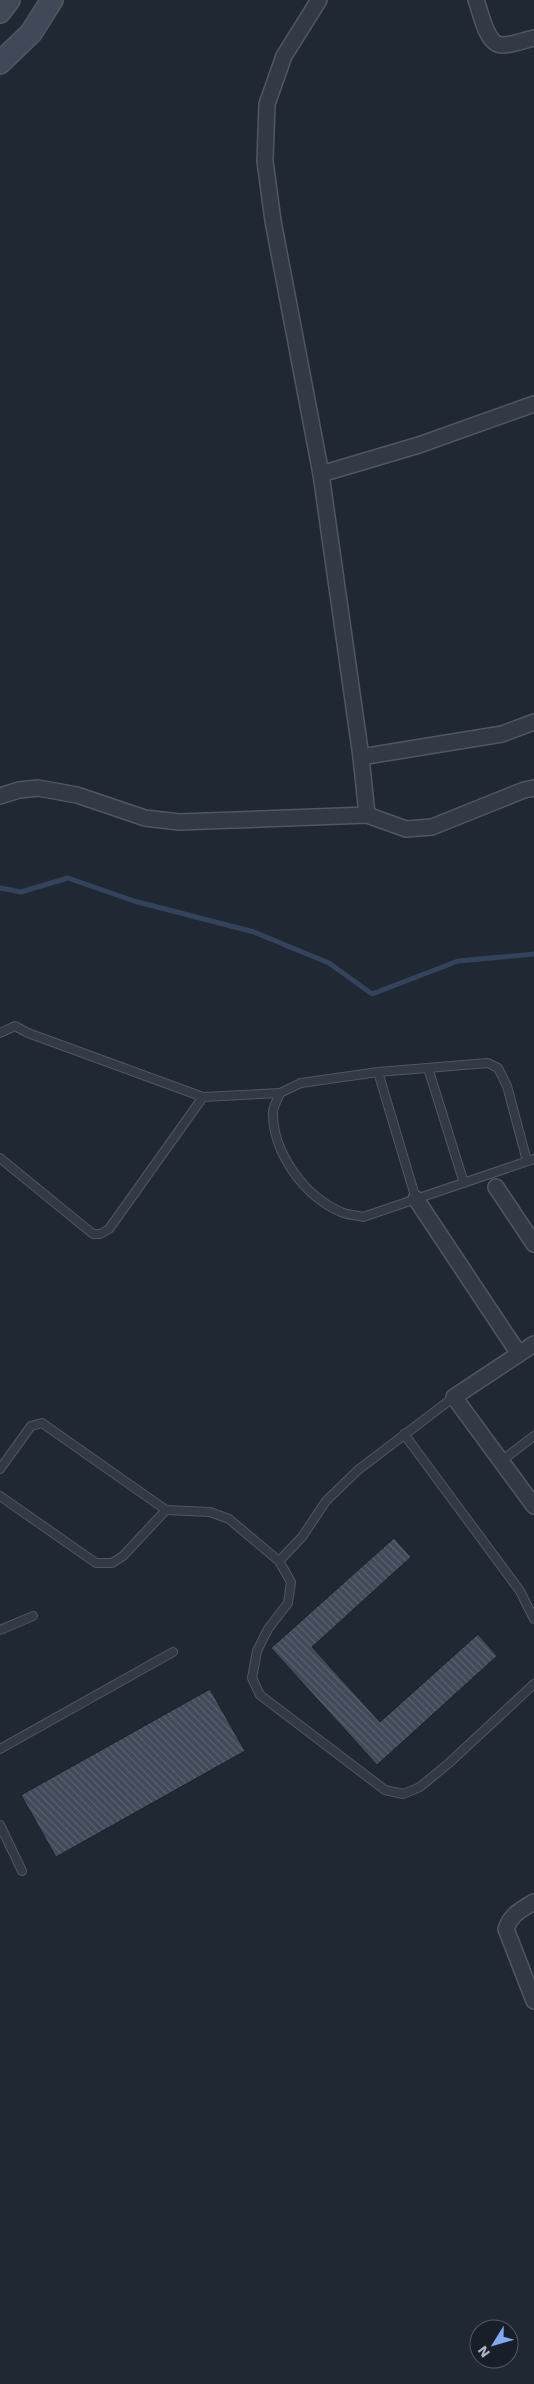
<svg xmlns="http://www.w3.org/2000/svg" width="534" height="2384" viewBox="0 0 534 2384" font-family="'Work Sans',sans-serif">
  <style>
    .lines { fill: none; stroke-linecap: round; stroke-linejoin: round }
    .stream { stroke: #33435b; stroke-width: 5 }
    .building { fill: url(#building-back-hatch); stroke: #1a212b }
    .lane-casing { stroke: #505763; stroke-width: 10 }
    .street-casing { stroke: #505763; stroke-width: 18 }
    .secondary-casing { stroke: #505763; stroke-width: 24 }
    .lane { stroke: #333a45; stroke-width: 8 }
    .street { stroke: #333a45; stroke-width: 15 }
    .secondary { stroke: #414958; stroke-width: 21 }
  </style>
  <defs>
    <pattern id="building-back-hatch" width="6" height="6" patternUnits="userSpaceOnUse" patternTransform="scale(1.25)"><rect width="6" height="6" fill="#414a59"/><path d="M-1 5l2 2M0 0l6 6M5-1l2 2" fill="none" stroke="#5a626f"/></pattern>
  </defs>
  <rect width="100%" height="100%" fill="#202834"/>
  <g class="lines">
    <path class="stream" d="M0 888 21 892 68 878 134 901 254 932 329 963 372 994 458 961 534 954"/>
  </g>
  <g class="building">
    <path d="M394 1538 411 1557 312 1647 380 1722 478 1634 497 1656 377 1765 271 1648Z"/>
    <path d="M210 1689 245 1751 56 1857 21 1795Z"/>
  </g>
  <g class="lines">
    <g class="lane-casing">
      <g id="lane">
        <path d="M0 1033 15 1026 28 1033 203 1097 280 1093 301 1083 378 1072 488 1063 498 1068 507 1086 527 1161"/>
        <path d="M428 1068 464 1183"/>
        <path d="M378 1072 416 1199"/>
        <path d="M280 1093C278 1099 274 1105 273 1111 272 1152 304 1196 341 1212 347 1215 356 1215 363 1217L534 1159"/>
        <path d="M0 1158 93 1234H100L109 1229 203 1097"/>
        <path d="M404 1434 520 1591 534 1619"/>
        <path d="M500 1462 534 1436"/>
        <path d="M0 1469 31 1426 42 1423 166 1510 210 1512 229 1519 279 1561 291 1582 288 1603 268 1629 257 1651 252 1678 260 1695 385 1790 403 1794 420 1787 449 1763 534 1684"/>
        <path d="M0 1496 96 1563H112L123 1556 166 1510"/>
        <path d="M279 1561 302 1537 326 1501 358 1470 454 1397"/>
        <path d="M0 1630 33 1616"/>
        <path d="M0 1749 173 1652"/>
        <path d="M0 1825 22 1871"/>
      </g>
    </g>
    <g class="street-casing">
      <g id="street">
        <path d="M319 0 284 56 267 104 265 161 273 221 321 474 361 757 367 815"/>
        <path d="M476 0C481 12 486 46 503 45 513 45 524 40 534 38"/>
        <path d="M321 474 419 445 534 404"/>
        <path d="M361 757 502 734 534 722"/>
        <path d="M0 796 19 790 38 788 77 795 145 818 179 822 367 815 406 829 432 827 524 790 534 788"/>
        <path d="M496 1187 534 1244"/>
        <path d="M416 1199 519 1354"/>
        <path d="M534 1344 454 1397 534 1506"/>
        <path d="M534 1902C521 1910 511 1914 506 1929L534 2001"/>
      </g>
    </g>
    <g class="secondary-casing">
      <g id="secondary">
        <path d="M0 12 9 0"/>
        <path d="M0 63 31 33 52 0"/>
      </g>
    </g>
    <use href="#lane" class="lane"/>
    <use href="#street" class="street"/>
    <use href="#secondary" class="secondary"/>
  </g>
  <g transform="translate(494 2344) rotate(233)"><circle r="24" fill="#181f29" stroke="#545b66"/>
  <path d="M0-4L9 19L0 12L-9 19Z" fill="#81aaf2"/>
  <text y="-8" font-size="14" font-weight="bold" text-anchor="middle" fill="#adb4c2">N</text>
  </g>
</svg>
